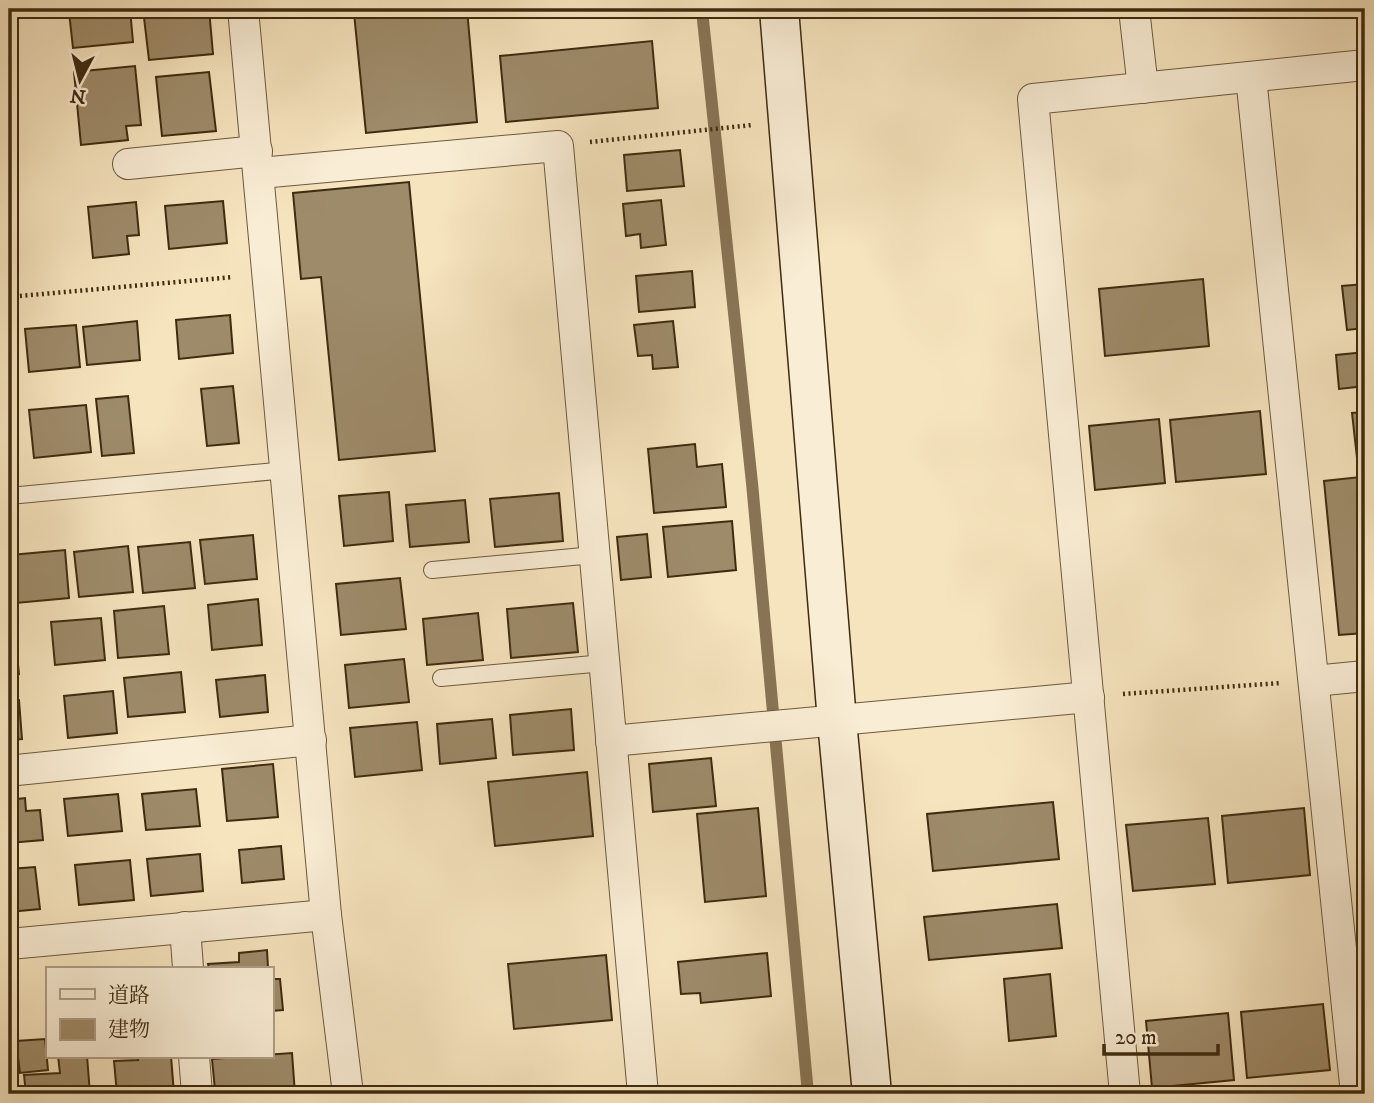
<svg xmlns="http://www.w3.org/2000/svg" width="1374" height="1103" viewBox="0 0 1374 1103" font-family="'IM FELL DW Pica','Noto Serif JP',serif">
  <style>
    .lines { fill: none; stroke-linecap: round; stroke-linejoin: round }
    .stream { stroke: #887455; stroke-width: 12 }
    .building { fill: #9e8b6a; stroke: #3f2b10; stroke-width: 2 }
    .lane-casing { stroke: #6d593c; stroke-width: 18 }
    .street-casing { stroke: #6d593c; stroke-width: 32 }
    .secondary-casing { stroke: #3f2b10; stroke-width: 41 }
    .path { stroke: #3f2b10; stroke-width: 4.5; stroke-dasharray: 2 3.5; stroke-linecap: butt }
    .lane { stroke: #f9edd5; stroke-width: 16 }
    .street { stroke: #f9edd5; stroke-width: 30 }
    .secondary { stroke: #f9edd5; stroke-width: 38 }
  </style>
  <rect width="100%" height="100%" fill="#f6e4be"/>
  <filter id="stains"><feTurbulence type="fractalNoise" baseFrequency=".00286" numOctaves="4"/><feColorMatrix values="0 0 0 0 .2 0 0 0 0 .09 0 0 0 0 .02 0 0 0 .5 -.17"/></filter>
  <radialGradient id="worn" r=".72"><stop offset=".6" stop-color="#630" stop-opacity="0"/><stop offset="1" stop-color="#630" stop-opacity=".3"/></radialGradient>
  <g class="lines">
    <path class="stream" d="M703 20 752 483 808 1094"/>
  </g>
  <g class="building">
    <path d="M101 9H130L133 42 73 48 69 12Z"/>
    <path d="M143 9H164V11L209 9 213 54 149 60Z"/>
    <path d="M396 9H467L477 122 366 133 354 13Z"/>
    <path d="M652 41 658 108 506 122 500 56Z"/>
    <path d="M135 66 141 125 126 126 128 140 81 145 74 72Z"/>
    <path d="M209 72 216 131 162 136 156 77Z"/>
    <path d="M680 150 684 186 627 191 624 155Z"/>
    <path d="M409 182 435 451 339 460 321 277 301 279 293 193Z"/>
    <path d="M661 200 666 245 641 248 640 234 626 236 623 204Z"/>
    <path d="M223 201 227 243 169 249 165 206Z"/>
    <path d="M136 202 139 235 127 236 129 254 93 258 88 207Z"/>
    <path d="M692 271 695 307 639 312 636 276Z"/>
    <path d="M1203 279 1209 346 1105 356 1099 289Z"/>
    <path d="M1365 284V328L1347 330 1342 286Z"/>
    <path d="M230 315 233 353 179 359 176 320Z"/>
    <path d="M137 321 140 360 87 365 83 327Z"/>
    <path d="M673 321 678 367 653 369 652 355 638 356 634 325Z"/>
    <path d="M76 325 80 367 29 372 25 329Z"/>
    <path d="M1365 352V386L1339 389 1336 355Z"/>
    <path d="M233 386 239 443 207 446 201 389Z"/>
    <path d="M128 396 134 453 102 456 96 399Z"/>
    <path d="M86 405 91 452 34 458 29 410Z"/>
    <path d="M1260 411 1266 474 1176 482 1170 420Z"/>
    <path d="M1365 412V457L1357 458 1352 413Z"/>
    <path d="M1159 419 1165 483 1095 490 1089 426Z"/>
    <path d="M695 444 697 467 722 464 726 507 654 513 648 449Z"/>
    <path d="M1360 477V481H1365V633L1339 635 1324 481Z"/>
    <path d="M389 492 393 541 344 546 339 496Z"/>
    <path d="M559 493 563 541 495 547 490 499Z"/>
    <path d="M465 500 469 542 410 547 406 505Z"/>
    <path d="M732 521 736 570 668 577 663 527Z"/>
    <path d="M647 534 651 577 621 580 617 537Z"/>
    <path d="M253 535 257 579 205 584 200 540Z"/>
    <path d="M190 542 195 588 143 593 138 547Z"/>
    <path d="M128 546 133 592 79 597 74 552Z"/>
    <path d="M65 550 69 598 16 603 11 555Z"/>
    <path d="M400 578 406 629 341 635 336 584Z"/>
    <path d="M258 599 262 645 212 650 208 605Z"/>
    <path d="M573 603 578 652 511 658 507 609Z"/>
    <path d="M164 606 169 654 118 658 114 611Z"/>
    <path d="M478 613 483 660 427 665 423 619Z"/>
    <path d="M101 618 105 660 55 665 51 622Z"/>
    <path d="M14 626 19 674 9 675V627Z"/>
    <path d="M404 659 409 702 349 708 345 665Z"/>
    <path d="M181 672 185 712 128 717 124 678Z"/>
    <path d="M265 675 268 712 220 717 216 680Z"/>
    <path d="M113 691 117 733 68 738 64 696Z"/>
    <path d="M19 700 22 739 9 740V701Z"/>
    <path d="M571 709 574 750 513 755 510 715Z"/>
    <path d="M492 719 496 758 440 764 437 724Z"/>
    <path d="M417 722 422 770 355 777 350 728Z"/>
    <path d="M711 758 716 806 653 812 649 764Z"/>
    <path d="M273 764 278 817 227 821 222 769Z"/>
    <path d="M587 772 593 836 495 846 488 782Z"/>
    <path d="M196 789 200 826 146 830 142 794Z"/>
    <path d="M1358 791H1365V817L1361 818Z"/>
    <path d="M118 794 122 831 68 836 64 799Z"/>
    <path d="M25 798 26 811 40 810 43 840 9 843V800Z"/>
    <path d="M1053 802 1059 859 933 871 927 814Z"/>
    <path d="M758 808 766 896 705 902 697 814Z"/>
    <path d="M1304 808 1310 875 1228 883 1222 816Z"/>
    <path d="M1208 818 1215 884 1133 891 1126 825Z"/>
    <path d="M281 846 284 879 242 883 239 850Z"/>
    <path d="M200 854 203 891 151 896 147 859Z"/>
    <path d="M130 860 134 900 79 905 75 865Z"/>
    <path d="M35 867 40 909 9 912V869Z"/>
    <path d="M1057 904 1062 948 929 960 924 917Z"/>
    <path d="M267 950 268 968H209L208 964 239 962V953Z"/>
    <path d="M767 953 771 996 701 1003 700 993 681 994 678 962Z"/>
    <path d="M606 955 612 1020 514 1029 508 964Z"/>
    <path d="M1050 974 1056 1036 1009 1041 1004 979Z"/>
    <path d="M271 979H280L283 1010 271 1011Z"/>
    <path d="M1323 1004 1330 1070 1247 1078 1241 1012Z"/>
    <path d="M1228 1013 1234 1080 1152 1088 1146 1021Z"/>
    <path d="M45 1039 48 1070 20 1073 16 1041Z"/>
    <path d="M292 1053 295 1094H235V1089L215 1090 212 1059Z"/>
    <path d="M58 1056H87L90 1094H26L24 1075 60 1073Z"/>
    <path d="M137 1056H171L174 1094H117L114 1061 138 1060Z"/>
  </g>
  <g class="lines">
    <g class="lane-casing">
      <g id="lane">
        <path d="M9 496 287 470"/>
        <path d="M432 570 594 555"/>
        <path d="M441 678 604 663"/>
      </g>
    </g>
    <g class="street-casing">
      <g id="street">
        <path d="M243 9 326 915 348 1094"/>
        <path d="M1134 9 1143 88"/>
        <path d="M1251 77 1356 1094"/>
        <path d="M128 164 257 151"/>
        <path d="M260 173 558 146 643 1094"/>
        <path d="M1314 681 1365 676"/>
        <path d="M611 741 1089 697"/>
        <path d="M17 770 311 740"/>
        <path d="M185 927 188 968"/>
        <path d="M9 944 326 915"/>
        <path d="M194 1056 197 1094"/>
        <path d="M1125 1094 1033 99 1365 65"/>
      </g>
    </g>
    <g class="secondary-casing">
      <path id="secondary" d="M779 9 837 721 872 1094"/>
    </g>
    <g class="path">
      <path d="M590 142 752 125"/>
      <path d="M9 297 233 277"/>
      <path d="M1123 694 1281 683"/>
    </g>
    <use href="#lane" class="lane"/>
    <use href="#street" class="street"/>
    <use href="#secondary" class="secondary"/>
  </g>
  <rect width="1374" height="1103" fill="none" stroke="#f6e4be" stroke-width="35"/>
  <rect x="10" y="10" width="1353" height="1082" fill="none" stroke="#3f2b10" stroke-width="3.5"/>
  <rect x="18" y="18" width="1339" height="1068" fill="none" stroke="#3f2b10" stroke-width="2"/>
  <rect x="46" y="967" width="228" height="91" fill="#f9edd5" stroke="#af9f86" stroke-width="2"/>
  <rect x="60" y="989" width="35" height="10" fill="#f9edd5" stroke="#af9f86" stroke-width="2"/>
  <text x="108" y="1002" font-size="21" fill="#3f2b10">道路</text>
  <rect x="60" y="1019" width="35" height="21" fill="#9e8b6a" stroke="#af9f86" stroke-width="2"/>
  <text x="108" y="1036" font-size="21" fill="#3f2b10">建物</text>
  <g transform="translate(80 80) rotate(187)" stroke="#f9edd5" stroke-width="5" paint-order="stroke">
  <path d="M0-5L12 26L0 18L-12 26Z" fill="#3f2b10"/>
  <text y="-10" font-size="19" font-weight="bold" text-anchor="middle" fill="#3f2b10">N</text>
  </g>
  <path d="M1104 1044v10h114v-10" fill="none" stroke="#3f2b10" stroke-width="3.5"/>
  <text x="1115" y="1044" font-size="21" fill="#3f2b10" stroke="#f9edd5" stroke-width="5" paint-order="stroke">20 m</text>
  <rect width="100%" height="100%" filter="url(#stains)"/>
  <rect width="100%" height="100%" fill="url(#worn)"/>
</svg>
